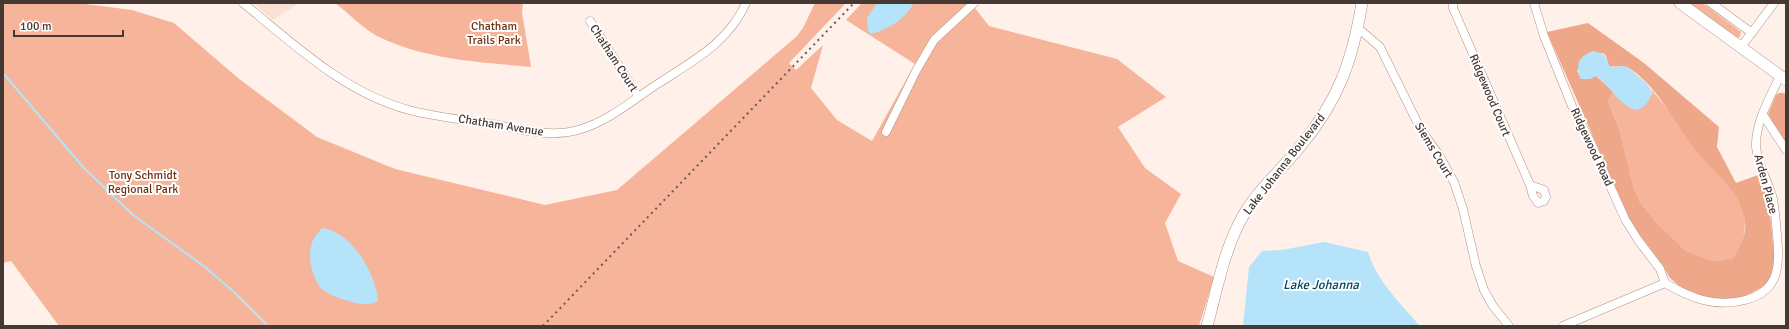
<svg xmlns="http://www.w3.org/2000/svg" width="1789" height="329" viewBox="0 0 1789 329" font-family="Signika,sans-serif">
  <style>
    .built { fill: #fbe0d6 }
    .green { fill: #f6b59a }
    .forest { fill: #efa78a; fill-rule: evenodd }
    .water { fill: #b5e3f9 }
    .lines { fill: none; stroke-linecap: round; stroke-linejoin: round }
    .stream { stroke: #b5e3f9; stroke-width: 2 }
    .street-casing { stroke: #b19082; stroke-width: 9 }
    .secondary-casing { stroke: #b19082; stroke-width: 12 }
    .street { stroke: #fff; stroke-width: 8 }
    .secondary { stroke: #fff; stroke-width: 11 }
    .rail { stroke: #675953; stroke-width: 2; stroke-dasharray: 2 4; stroke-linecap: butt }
    .labels { text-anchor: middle; stroke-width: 4; stroke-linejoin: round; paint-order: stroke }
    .park-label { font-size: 12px; fill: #713113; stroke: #fff }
    .street-label { font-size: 12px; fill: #463832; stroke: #fff }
    .water-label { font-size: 13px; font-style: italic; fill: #004a62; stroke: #fff }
  </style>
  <rect width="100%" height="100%" fill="#fff0ea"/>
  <path class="built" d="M253 3H299L273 20Z"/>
  <g class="green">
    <path d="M3 3H78L132 10 174 23 238 78 317 137 395 169 545 205 617 190 796 37 803 28 815 3H846L789 63 796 70 823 45 811 88 837 120 872 141 915 64 846 20 862 3H971L989 26 1117 59 1166 97 1118 127 1145 168 1181 194 1165 223 1178 261 1214 277 1199 326H59L11 261 3 263Z"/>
    <path d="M335 3H523L522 12 531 67C480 62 427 60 379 37 365 30 348 13 335 3Z"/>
    <path d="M1690 3H1703L1741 32 1740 37 1736 38Z"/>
    <path d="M1651 89 1731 187 1744 213 1745 223 1743 245 1733 258 1713 261 1686 251 1656 222 1640 202 1633 185 1620 131 1608 101 1613 91 1615 95H1652Z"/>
  </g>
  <g class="forest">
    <path d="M1588 23 1644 63 1719 127 1717 147 1736 183 1758 175 1766 193 1770 214 1774 254V267L1770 279 1766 285 1757 290 1743 297 1729 301 1717 300 1685 291 1670 278 1662 264 1632 225 1547 32ZM1603 53 1606 56 1609 66C1615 68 1623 64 1629 68 1658 87 1674 122 1694 148 1712 172 1733 182 1743 213 1749 230 1742 245 1733 258L1713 261 1686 251 1656 222 1640 202 1633 185 1620 131 1608 101 1613 91 1596 76 1581 79 1577 70Z"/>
    <path d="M1779 93H1786V144L1768 114 1776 95Z"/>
  </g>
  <g class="water">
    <path d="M877 3H914C905 19 889 29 871 34L868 31 867 18Z"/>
    <path d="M1593 51C1604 53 1606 55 1609 66 1614 68 1621 65 1627 67 1631 69 1635 74 1639 77 1651 87 1657 93 1644 106 1641 109 1637 111 1633 109 1620 105 1609 85 1596 76L1590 79H1581C1575 65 1578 57 1593 51Z"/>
    <path d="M323 228C352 233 376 273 378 301 375 302 372 304 369 304 359 306 329 296 322 289 318 286 315 278 313 273 308 257 308 239 323 228Z"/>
    <path d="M1324 242 1368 252C1377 281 1400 303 1420 326H1243L1249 267 1262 251 1282 250Z"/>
  </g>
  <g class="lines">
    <path class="stream" d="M3 73 83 167 133 215 205 267 235 293 268 326"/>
    <g class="street-casing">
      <g id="street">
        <path d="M243 3C295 45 343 92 409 110 436 117 464 120 492 124 520 129 550 138 578 130 608 122 634 99 659 83 693 61 729 42 746 3"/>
        <path d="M1453 3V8L1530 185 1533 196 1538 203 1544 201 1546 197 1544 190 1530 185"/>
        <path d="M1534 3 1544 36 1572 106 1589 139 1625 219 1638 240 1660 269 1665 283"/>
        <path d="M1711 3 1752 33"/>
        <path d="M590 21 638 96"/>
        <path d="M1358 28 1380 47 1421 130 1439 155 1454 182 1463 209 1476 266 1484 290 1493 306 1509 326"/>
        <path d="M1741 47 1774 3"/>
        <path d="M1763 115 1786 150"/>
        <path d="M886 132 916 71 934 40 974 3"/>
        <path d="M1563 326 1665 283C1690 298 1716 308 1745 300 1780 291 1780 265 1777 235 1776 223 1775 211 1773 199 1768 181 1758 166 1756 147 1755 123 1770 97 1780 76"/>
      </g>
    </g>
    <g class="secondary-casing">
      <g id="secondary">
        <path d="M1680 3 1786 80"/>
        <path d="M1207 326C1217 290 1224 249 1243 216 1257 191 1280 171 1299 148 1338 101 1352 63 1362 3"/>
      </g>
    </g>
    <use href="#street" class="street"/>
    <use href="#secondary" class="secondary"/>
    <path class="rail" d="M543 326 854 3"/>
  </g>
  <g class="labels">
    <g class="park-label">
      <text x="494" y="30">Chatham<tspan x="494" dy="14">Trails Park</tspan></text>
      <text x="143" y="179">Tony Schmidt<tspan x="143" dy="14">Regional Park</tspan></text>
    </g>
    <g class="street-label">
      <text transform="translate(614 58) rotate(57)" y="4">Chatham Court</text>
      <text transform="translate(1490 95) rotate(67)" y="4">Ridgewood Court</text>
      <text transform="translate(501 125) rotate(9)" y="4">Chatham Avenue</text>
      <text transform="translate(1592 147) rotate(65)" y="4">Ridgewood Road</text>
      <text transform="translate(1434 150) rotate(59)" y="4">Siems Court</text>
      <text transform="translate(1284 164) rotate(-52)" y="4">Lake Johanna Boulevard</text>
      <text transform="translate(1766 184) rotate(75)" y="4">Arden Place</text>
    </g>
    <g class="water-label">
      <text x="1321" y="289">Lake Johanna</text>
    </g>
  </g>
  <rect width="1789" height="329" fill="none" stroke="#463832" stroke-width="8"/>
  <path d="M14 30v6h109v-6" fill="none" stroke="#463832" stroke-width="2"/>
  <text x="20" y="30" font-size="12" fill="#463832" stroke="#ffffff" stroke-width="3" paint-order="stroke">100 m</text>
</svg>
